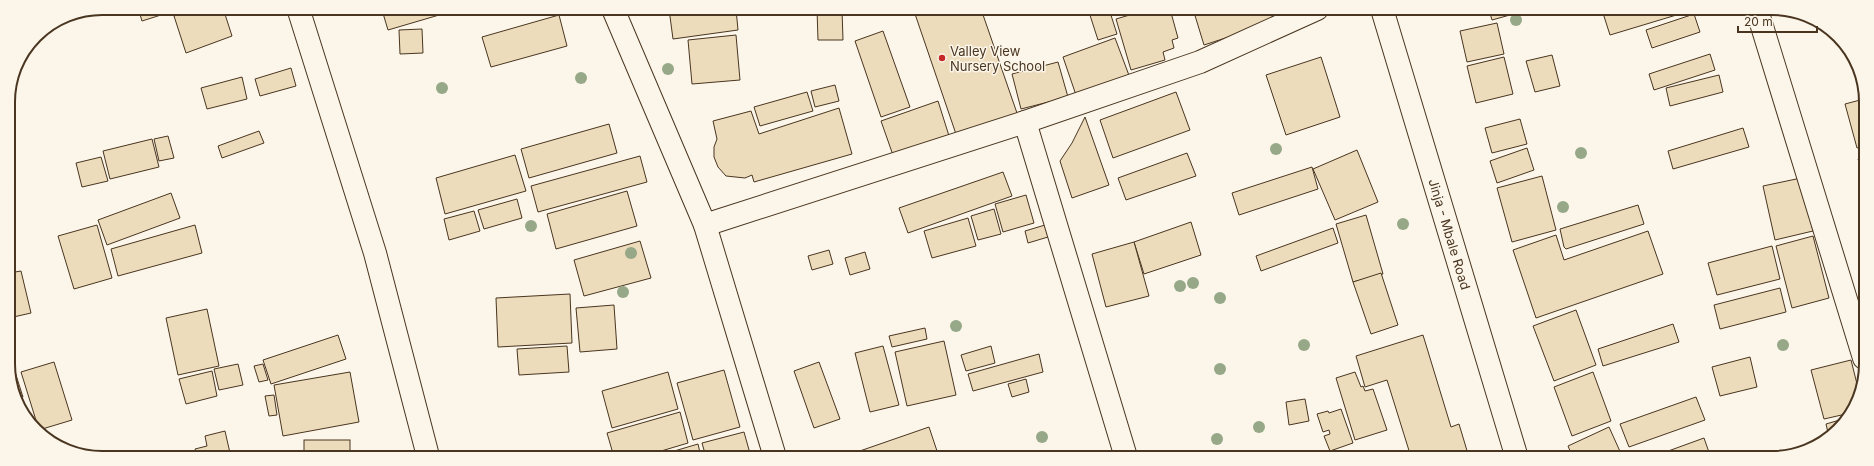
<svg xmlns="http://www.w3.org/2000/svg" width="1874" height="466" viewBox="0 0 1874 466" font-family="Inter,sans-serif">
  <style>
    .building { fill: #ecdcbc; stroke: #4a3520 }
    .lines { fill: none; stroke-linecap: round; stroke-linejoin: round }
    .street-casing { stroke: #4a3520; stroke-width: 24 }
    .primary-casing { stroke: #4a3520; stroke-width: 24 }
    .street { stroke: #fbf6e9; stroke-width: 22 }
    .primary { stroke: #fbf6e9; stroke-width: 22 }
    .tree { fill: #96a887 }
    .poi-dot { fill: #c62828; stroke: #fbf6e9; stroke-width: 1.5 }
    .labels { text-anchor: middle; stroke-width: 3; stroke-linejoin: round; paint-order: stroke }
    .poi-label { font-size: 13px; fill: #4a3520; stroke: #fbf6e9; text-anchor: start }
    .street-label { font-size: 13px; fill: #4a3520; stroke: #fbf6e9 }
    .rim { fill: none; stroke: #4a3520; stroke-width: 2 }
  </style>
  <rect width="100%" height="100%" fill="#fbf6e9"/>
  <g class="building">
    <path d="M138 8H183L142 21Z"/>
    <path d="M196 8H223L232 36 186 53 174 16Z"/>
    <path d="M387 8H463L388 30 382 10Z"/>
    <path d="M669 9H736L738 30 673 39Z"/>
    <path d="M817 9H849V10H842L843 40H818Z"/>
    <path d="M921 9H981L1018 116 957 137 914 11Z"/>
    <path d="M1088 9H1109L1117 34 1098 40Z"/>
    <path d="M1150 9H1170L1178 38 1172 40 1174 48 1163 52 1165 60 1131 70 1116 19Z"/>
    <path d="M1193 9H1277L1281 20 1204 45Z"/>
    <path d="M1489 10H1516L1517 13 1492 20Z"/>
    <path d="M1602 10H1693L1610 35Z"/>
    <path d="M1694 14 1700 32 1652 48 1646 30Z"/>
    <path d="M559 15 567 46 491 67 482 37Z"/>
    <path d="M1497 23 1504 54 1467 62 1460 31Z"/>
    <path d="M422 29 423 53 400 54 399 30Z"/>
    <path d="M883 31 910 107 881 117 855 41Z"/>
    <path d="M736 35 740 80 692 84 688 40Z"/>
    <path d="M1115 38 1130 78 1077 98 1063 57Z"/>
    <path d="M1710 54 1715 70 1654 90 1649 74Z"/>
    <path d="M1552 55 1560 86 1535 92 1526 61Z"/>
    <path d="M1321 57 1340 117 1286 135 1266 75Z"/>
    <path d="M1504 57 1513 94 1476 103 1467 66Z"/>
    <path d="M1058 62 1068 97 1021 109 1012 74Z"/>
    <path d="M291 68 296 86 260 96 255 79Z"/>
    <path d="M1719 75 1723 92 1670 106 1666 88Z"/>
    <path d="M242 77 247 99 207 109 201 88Z"/>
    <path d="M835 85 839 101 815 107 811 91Z"/>
    <path d="M807 92 813 111 760 126 754 107Z"/>
    <path d="M1176 92 1190 130 1113 158 1100 120Z"/>
    <path d="M1864 99V146L1857 148 1845 104Z"/>
    <path d="M938 101 950 139 894 158 881 121Z"/>
    <path d="M839 108 852 154 754 182 752 175 745 178 726 176 718 167 714 157V147L717 139 713 121 751 111 759 134Z"/>
    <path d="M1085 117 1109 185 1072 198 1060 161 1072 143Z"/>
    <path d="M1520 119 1527 144 1492 153 1485 128Z"/>
    <path d="M609 124 617 153 529 178 521 149Z"/>
    <path d="M1743 128 1749 147 1673 169 1668 151Z"/>
    <path d="M259 131 264 143 222 158 218 146Z"/>
    <path d="M168 136 174 158 159 161 154 139Z"/>
    <path d="M152 139 159 167 110 179 103 151Z"/>
    <path d="M1527 148 1534 170 1497 183 1490 161Z"/>
    <path d="M1357 150 1378 202 1335 220 1313 169Z"/>
    <path d="M1187 153 1196 176 1126 200 1118 178Z"/>
    <path d="M515 155 526 191 445 214 436 178Z"/>
    <path d="M640 156 647 182 538 212 531 186Z"/>
    <path d="M101 157 108 181 82 187 76 163Z"/>
    <path d="M1864 157V177L1858 159Z"/>
    <path d="M1312 167 1318 189 1239 215 1232 193Z"/>
    <path d="M1003 172 1012 196 908 233 899 208Z"/>
    <path d="M1542 176 1556 230 1512 242 1497 188Z"/>
    <path d="M1801 178 1813 231 1775 240 1763 186Z"/>
    <path d="M627 191 637 226 556 249 547 214Z"/>
    <path d="M171 193 180 218 107 245 98 220Z"/>
    <path d="M1026 195 1034 223 1003 232 995 204Z"/>
    <path d="M517 199 522 218 484 229 478 210Z"/>
    <path d="M1638 205 1644 224 1566 249 1564 247 1560 229Z"/>
    <path d="M994 209 1001 234 978 240 971 216Z"/>
    <path d="M474 211 480 231 449 240 444 219Z"/>
    <path d="M1366 215 1383 274 1353 282 1336 224Z"/>
    <path d="M968 218 976 246 932 258 924 231Z"/>
    <path d="M1191 222 1201 255 1144 274 1134 242Z"/>
    <path d="M97 225 112 278 74 289 58 236Z"/>
    <path d="M195 225 202 253 118 276 111 249Z"/>
    <path d="M1045 225 1048 237 1028 243 1025 231Z"/>
    <path d="M1333 228 1338 243 1261 271 1256 256Z"/>
    <path d="M1648 231 1663 274 1536 318 1513 250 1556 235 1564 260Z"/>
    <path d="M1813 236 1829 298 1792 308 1776 246Z"/>
    <path d="M640 241 651 278 584 296 574 260Z"/>
    <path d="M1134 242 1149 296 1106 307 1092 254Z"/>
    <path d="M1772 246 1780 279 1717 295 1708 263Z"/>
    <path d="M829 250 833 264 812 270 808 256Z"/>
    <path d="M865 252 870 269 850 275 845 258Z"/>
    <path d="M21 271 31 313 9 318V273Z"/>
    <path d="M1381 273 1398 325 1371 334 1353 282Z"/>
    <path d="M1780 288 1786 312 1720 329 1714 305Z"/>
    <path d="M570 294 572 343 498 347 496 298Z"/>
    <path d="M614 305 617 349 580 352 576 308Z"/>
    <path d="M207 309 219 366 178 375 166 318Z"/>
    <path d="M1576 310 1596 365 1554 381 1533 326Z"/>
    <path d="M1673 324 1679 342 1603 366 1598 349Z"/>
    <path d="M925 328 927 339 892 347 889 336Z"/>
    <path d="M338 335 346 359 271 384 263 360Z"/>
    <path d="M1423 335 1451 427 1459 424 1468 454 1456 457H1411L1387 380 1365 387 1356 356Z"/>
    <path d="M944 341 956 395 907 406 895 352Z"/>
    <path d="M567 346 569 372 519 375 517 349Z"/>
    <path d="M883 346 899 405 870 412 855 353Z"/>
    <path d="M991 346 995 363 966 371 961 355Z"/>
    <path d="M1039 354 1043 372 973 391 968 374Z"/>
    <path d="M1750 357 1757 387 1720 396 1712 367Z"/>
    <path d="M1851 360 1859 392 1846 414 1824 419 1811 370Z"/>
    <path d="M54 362 72 420 39 430 21 372Z"/>
    <path d="M819 362 840 419 814 428 794 371Z"/>
    <path d="M238 364 243 385 219 390 214 369Z"/>
    <path d="M263 364 268 380 259 382 254 366Z"/>
    <path d="M724 370 740 427 693 440 677 383Z"/>
    <path d="M212 371 217 396 186 404 179 379Z"/>
    <path d="M15 372 23 397 18 398 10 382V374Z"/>
    <path d="M350 372 359 422 283 436 274 385Z"/>
    <path d="M668 372 678 409 612 428 602 391Z"/>
    <path d="M1355 372 1361 387 1363 386 1365 391 1373 389 1387 430 1355 440 1336 378Z"/>
    <path d="M1593 372 1611 421 1572 436 1554 387Z"/>
    <path d="M1026 379 1029 392 1012 397 1008 384Z"/>
    <path d="M274 395 277 415 269 416 265 396Z"/>
    <path d="M1696 397 1705 420 1629 447 1620 424Z"/>
    <path d="M1305 399 1309 421 1289 425 1286 402Z"/>
    <path d="M1341 409 1353 443 1330 451 1324 436 1330 434 1329 430 1323 432 1317 414 1328 411 1329 413Z"/>
    <path d="M680 412 688 443 641 457H614L607 433Z"/>
    <path d="M1843 419 1834 435 1829 437 1826 424Z"/>
    <path d="M929 427 939 457H856L854 453Z"/>
    <path d="M1609 427 1623 458H1573L1568 446Z"/>
    <path d="M225 431 230 453 217 456H197L195 449 207 446 205 436Z"/>
    <path d="M744 432 751 457H706L702 443Z"/>
    <path d="M1704 438 1711 458H1649Z"/>
    <rect x="304" y="440" width="46" height="16"/>
    <path d="M698 444 701 457H654Z"/>
  </g>
  <g class="lines">
    <g class="street-casing">
      <g id="street">
        <path d="M298 8 375 253 428 456"/>
        <path d="M613 9 705 225"/>
        <path d="M1757 10 1864 358"/>
        <path d="M1025 122 1126 457"/>
        <path d="M775 457 705 225 1025 122 1200 62 1317 9"/>
      </g>
    </g>
    <g class="primary-casing">
      <g id="primary">
        <path id="s1" d="M1382 9 1517 458"/>
      </g>
    </g>
    <use href="#street" class="street"/>
    <use href="#primary" class="primary"/>
  </g>
  <g class="tree">
    <circle cx="1516" cy="20" r="6"/>
    <circle cx="668" cy="69" r="6"/>
    <circle cx="581" cy="78" r="6"/>
    <circle cx="442" cy="88" r="6"/>
    <circle cx="1276" cy="149" r="6"/>
    <circle cx="1581" cy="153" r="6"/>
    <circle cx="1563" cy="207" r="6"/>
    <circle cx="1403" cy="224" r="6"/>
    <circle cx="531" cy="226" r="6"/>
    <circle cx="631" cy="253" r="6"/>
    <circle cx="1193" cy="283" r="6"/>
    <circle cx="1180" cy="286" r="6"/>
    <circle cx="623" cy="292" r="6"/>
    <circle cx="1220" cy="298" r="6"/>
    <circle cx="956" cy="326" r="6"/>
    <circle cx="1304" cy="345" r="6"/>
    <circle cx="1783" cy="345" r="6"/>
    <circle cx="1220" cy="369" r="6"/>
    <circle cx="1259" cy="427" r="6"/>
    <circle cx="1042" cy="437" r="6"/>
    <circle cx="1217" cy="439" r="6"/>
  </g>
  <circle class="poi-dot" cx="942" cy="58" r="4"/>
  <g class="labels">
    <g class="poi-label">
      <text x="950" y="56">Valley View<tspan x="950" dy="15">Nursery School</tspan></text>
    </g>
    <g class="street-label">
      <text dy="5" stroke="none"><textPath href="#s1" startOffset="235">Jinja - Mbale Road</textPath></text>
    </g>
  </g>
  <path d="M0 0H1874V466H0ZM102 15H1772A87 87 0 0 1 1859 102V364A87 87 0 0 1 1772 451H102A87 87 0 0 1 15 364V102A87 87 0 0 1 102 15Z" fill="#fbf6e9" fill-rule="evenodd"/>
  <path class="rim" d="M102 15H1772A87 87 0 0 1 1859 102V364A87 87 0 0 1 1772 451H102A87 87 0 0 1 15 364V102A87 87 0 0 1 102 15Z"/>
  <path d="M1738 26v6h79v-6" fill="none" stroke="#4a3520" stroke-width="2"/>
  <text x="1744" y="26" font-size="12" fill="#4a3520" stroke="#fbf6e9" stroke-width="3" paint-order="stroke">20 m</text>
</svg>
